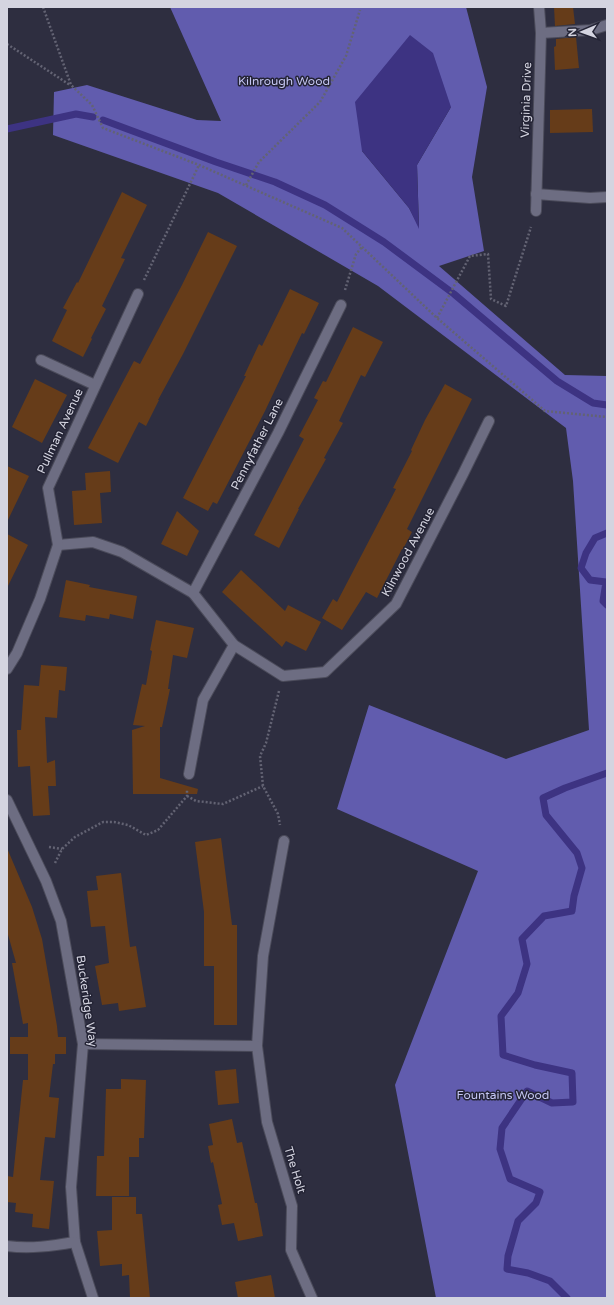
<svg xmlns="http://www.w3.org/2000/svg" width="614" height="1305" viewBox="0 0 614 1305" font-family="'Varela Round',sans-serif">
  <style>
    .forest { fill: #615cae; fill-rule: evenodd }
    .water { fill: #3d3382 }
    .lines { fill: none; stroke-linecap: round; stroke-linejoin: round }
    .stream { stroke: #3d3382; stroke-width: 7 }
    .building { fill: #663c19 }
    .service-casing { stroke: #4b4b5a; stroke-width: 12 }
    .minor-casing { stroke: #4b4b5a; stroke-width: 12 }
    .path { stroke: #636373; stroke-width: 2.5; stroke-dasharray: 2 2; stroke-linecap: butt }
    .service { stroke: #6d6d82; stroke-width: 10 }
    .minor { stroke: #6d6d82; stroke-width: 10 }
    .labels { text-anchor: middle; stroke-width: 3; stroke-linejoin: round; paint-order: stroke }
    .park-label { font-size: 12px; fill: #c5c6f3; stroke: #242435 }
    .street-label { font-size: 12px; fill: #d4d4e0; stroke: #242435 }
  </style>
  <rect width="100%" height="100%" fill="#2e2e40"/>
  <path class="forest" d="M170 7H466L487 87 472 177 484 251 439 266 565 375 607 376V1298H436L395 1085 478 871 337 809 369 705 506 759 589 730 573 481 566 428 378 286 218 193 53 135 54 92 87 85 197 120 221 121ZM451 107 417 165 419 227 409 208 362 151Z"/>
  <path class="water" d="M410 35 433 53 451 107 417 165 419 229 409 208 362 151 355 102Z"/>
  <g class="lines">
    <g class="stream">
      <path d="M103 120 216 162 275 182 325 205 384 242 454 294 557 381 593 403 607 405"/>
      <path d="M7 129 76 114 93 117"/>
      <path d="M607 533 595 538 586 553 581 568 590 580 606 582 603 601 607 605"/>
      <path d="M567 1298 550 1281 528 1273 507 1269 508 1256 518 1221 536 1203 540 1192 510 1179 500 1149 502 1128 527 1091 552 1103 573 1102 572 1073 535 1065 503 1055 501 1016 518 993 527 964 522 939 544 916 572 911 574 896 582 868 577 853 546 815 543 798 565 788 607 773"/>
    </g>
  </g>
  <g class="building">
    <path d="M554 7H573L575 24 555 26Z"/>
    <path d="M576 37 579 68 555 70 554 47 556 46V39Z"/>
    <path d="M592 109 593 132 550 133V110Z"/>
    <path d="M122 192 147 205 121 258 125 259 102 306 106 309 91 338 92 339 83 357 52 341 67 310 63 308 77 282 78 283Z"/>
    <path d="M208 232 237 246 183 354 158 400H159L146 426 139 422 118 463 88 448 134 361 140 364 182 285Z"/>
    <path d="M290 289 319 303 304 334 302 333 265 411 217 504 213 502 208 511 183 498 246 376H244L259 344 262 346Z"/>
    <path d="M353 327 383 342 365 377 361 375 339 421 343 423 324 458 326 459 298 509H299L279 548 254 535 304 439 299 436 318 400 314 398 323 381 326 382Z"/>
    <path d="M35 379 67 395 42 443 12 427Z"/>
    <path d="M445 384 472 399 407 529 412 532 403 549H402L377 598 366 592 342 630 322 618 333 599 337 602 396 489 393 488 412 451 411 450 425 420Z"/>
    <path d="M7 466 29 476 7 522Z"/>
    <path d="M110 471 111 492 100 493 102 523 74 525 72 491 86 490 85 473Z"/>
    <path d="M177 511 199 531 187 556 161 544Z"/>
    <path d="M7 534 28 545 7 588Z"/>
    <path d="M241 570 285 611 288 605 321 622 306 651 286 641 282 647 222 592Z"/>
    <path d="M66 580 90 585 89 587 137 596 133 619 110 614 109 619 86 615 85 621 59 617Z"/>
    <path d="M156 620 194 628 187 658 173 655 168 689H170L162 727H160V778L198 789 197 794H133L132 730 145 726 133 725 142 684 146 685 152 651 150 650Z"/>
    <path d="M41 665 67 667 65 691 59 690 57 718 45 717 47 763 55 760 56 786H48L50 815 33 816 30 766 18 767 17 730H21L24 685 39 686Z"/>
    <path d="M221 838 232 925H237V1025H214V966H204V912L195 842Z"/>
    <path d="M7 848 32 907 42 939 57 1026 58 1037H66V1054H55V1064H53L49 1097 59 1098 55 1138 45 1137 40 1180 54 1181 49 1229 32 1227 33 1214 15 1212 16 1203 7 1202V1176L13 1177 23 1080H28V1054H10V1037H28V1023L23 1024 12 963H16L7 931Z"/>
    <path d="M121 873 130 947 136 946 146 1007 119 1011 118 1003 102 1005 95 966 109 963 105 926 91 927 87 891 98 890 96 876Z"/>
    <path d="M236 1069 239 1103 218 1105 215 1071Z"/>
    <path d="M121 1079 146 1080 144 1138H139V1157H129V1196H96L97 1156H104L106 1089H121Z"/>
    <path d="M232 1119 237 1143 242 1142 255 1203H257L263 1236 238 1241 234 1223 222 1225 218 1205 222 1204 213 1162 211 1163 208 1146 213 1145 209 1124Z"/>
    <path d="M112 1197H136V1214H142L150 1298H130L129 1275 122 1276V1264L100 1266 97 1231 112 1230Z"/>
    <path d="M271 1275 275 1298H238L235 1282Z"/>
  </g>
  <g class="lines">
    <g class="service-casing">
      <path id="service" d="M541 33 591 30 607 25"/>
    </g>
    <g class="minor-casing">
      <g id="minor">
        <path d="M536 194 590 198 607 197"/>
        <path d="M536 211 541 33 539 7"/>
        <path d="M41 360 95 385"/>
        <path d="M58 545 93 542 122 552 193 593 234 645 283 676 325 672 396 604 463 474 489 421"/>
        <path d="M193 593 278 433 341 305"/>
        <path d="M7 669 17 653 40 599 58 545 48 488 138 294"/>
        <path d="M189 774 203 700 234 645"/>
        <path d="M7 800 46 881 61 921 83 1044 71 1187 75 1242"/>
        <path d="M284 841 263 956 257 1046 267 1122 292 1206 291 1250 312 1298"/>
        <path d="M83 1044 257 1046"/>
        <path d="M7 1246C30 1249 52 1246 75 1242L93 1298"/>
      </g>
    </g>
    <g class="path">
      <path d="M43 7 71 85 92 105 103 128 199 165 342 228 437 318 545 411 607 417"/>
      <path d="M7 44 70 85"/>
      <path d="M246 185 259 162 320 102 346 56 360 10"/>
      <path d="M144 280 199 165"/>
      <path d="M345 290 356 254 362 247"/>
      <path d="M437 318 470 256 488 254 491 299 506 306 531 227"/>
      <path d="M279 691 266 743 260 756 263 786 278 814 280 825"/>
      <path d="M187 796 196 801 223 804 263 786"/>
      <path d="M49 847 62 849"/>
      <path d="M55 863 62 849 75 837 103 822H114L128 825 146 835 158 830 187 796V790"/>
    </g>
    <use href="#service" class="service"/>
    <use href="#minor" class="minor"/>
  </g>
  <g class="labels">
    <g class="park-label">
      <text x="284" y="85">Kilnrough Wood</text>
      <text x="503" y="1099">Fountains Wood</text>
    </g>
    <g class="street-label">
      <text transform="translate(526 100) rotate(-88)" y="4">Virginia Drive</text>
      <text transform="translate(60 431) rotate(-65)" y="4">Pullman Avenue</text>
      <text transform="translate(257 444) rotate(-63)" y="4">Pennyfather Lane</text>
      <text transform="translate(408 552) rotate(-62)" y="4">Kilnwood Avenue</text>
      <text transform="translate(87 1001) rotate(82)" y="4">Buckeridge Way</text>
      <text transform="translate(295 1170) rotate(73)" y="4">The Holt</text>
    </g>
  </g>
  <rect width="614" height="1305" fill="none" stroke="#d4d4e0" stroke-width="16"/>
  <g transform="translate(582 32) rotate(268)" stroke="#242435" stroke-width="3" paint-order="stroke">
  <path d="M0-3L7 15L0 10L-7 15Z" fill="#d4d4e0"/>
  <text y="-6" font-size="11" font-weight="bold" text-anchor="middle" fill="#d4d4e0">N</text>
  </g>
</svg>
